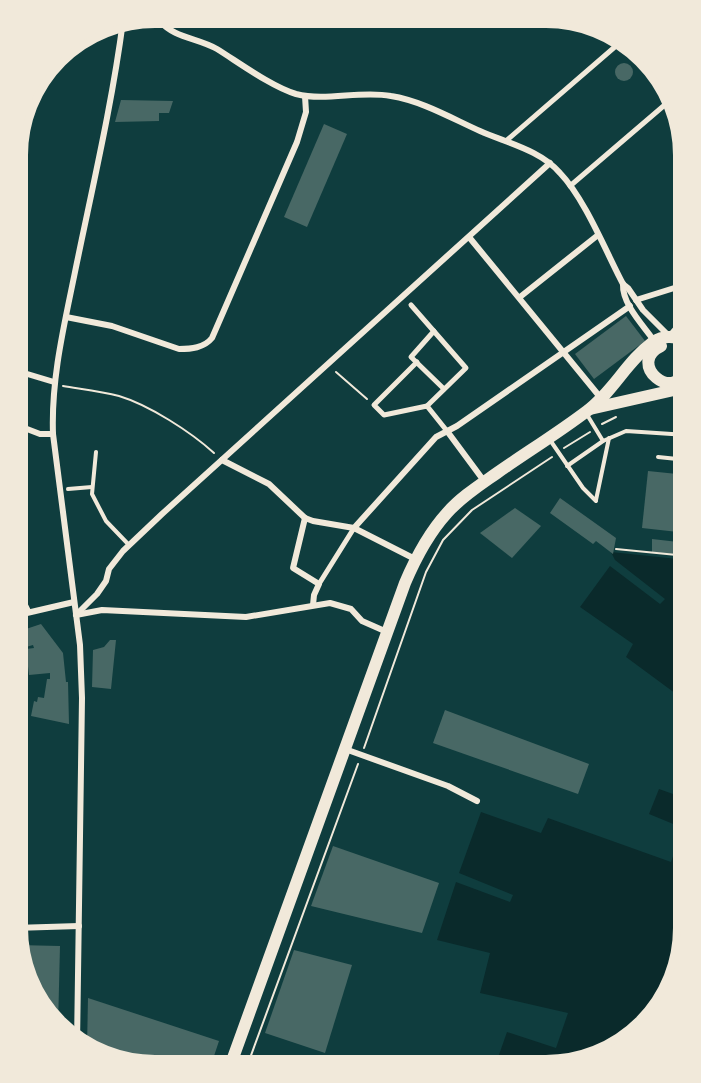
<svg xmlns="http://www.w3.org/2000/svg" width="701" height="1083" viewBox="0 0 701 1083" font-family="Mulish,sans-serif">
  <style>
    .water { fill: #0a2a2b }
    .building { fill: #486865 }
    .lines { fill: none; stroke-linecap: round; stroke-linejoin: round }
    .path { stroke: #f1e9da; stroke-width: 2 }
    .service { stroke: #f1e9da; stroke-width: 4 }
    .pedestrian { stroke: #f1e9da; stroke-width: 5 }
    .minor { stroke: #f1e9da; stroke-width: 6 }
    .primary { stroke: #f1e9da; stroke-width: 12 }
    .rim { fill: none; stroke: #f1e9da; stroke-width: 8 }
  </style>
  <rect width="100%" height="100%" fill="#0f3d3e"/>
  <g class="water">
    <path d="M611 552 687 560V702L626 657 633 644 580 607 610 566 660 604 665 599 615 560Z"/>
    <path d="M659 789 687 799V938L664 1007 601 1059 547 1069H494L507 1032 556 1048 568 1013 480 993 490 953 437 940 456 882 510 902 513 895 459 873 481 812 541 833 548 818 671 862 683 828 649 814Z"/>
  </g>
  <g class="building">
    <circle cx="624" cy="72" r="9"/>
    <path d="M121 100 173 101 169 113H159V121L115 122Z"/>
    <path d="M678 106 683 130 669 113Z"/>
    <path d="M324 124 347 134 307 227 284 217Z"/>
    <path d="M626 316 645 341 594 379 575 354Z"/>
    <path d="M648 471 687 475V533L642 528Z"/>
    <path d="M560 498 616 538 613 554 596 541 593 544 550 513Z"/>
    <path d="M515 508 541 526 512 558 480 533Z"/>
    <path d="M652 539 687 543V556L652 552Z"/>
    <path d="M41 624 63 653 66 682H68L69 724 31 716 34 701 37 702 38 697 44 698 47 679H50V673L29 675 26 649 34 648 33 645 19 649 14 633Z"/>
    <path d="M110 640H116L111 689 92 687 93 650 104 647Z"/>
    <path d="M445 710 589 764 578 794 433 743Z"/>
    <path d="M333 846 439 883 422 933 311 906Z"/>
    <path d="M17 945 60 946 58 1027 24 983Z"/>
    <path d="M294 950 352 965 325 1053 265 1033Z"/>
    <path d="M88 998 219 1041 210 1068H136L87 1048Z"/>
  </g>
  <g class="lines">
    <g class="path">
      <path d="M336 372 367 399"/>
      <path d="M63 386C81 389 101 391 119 396 149 405 191 432 214 453"/>
      <path d="M602 424 616 417"/>
      <path d="M564 448 590 432"/>
      <path d="M616 549 687 556"/>
      <path d="M364 748 426 572 443 540 472 510 552 457"/>
      <path d="M246 1069 358 764"/>
    </g>
    <g class="service">
      <path d="M586 413 603 441 626 431 687 435"/>
      <path d="M550 440 583 488 596 501"/>
      <path d="M96 452 92 494 106 521 129 545"/>
      <path d="M658 457 687 460"/>
      <path d="M567 466 603 441"/>
      <path d="M68 489 92 487"/>
      <path d="M596 500 609 438"/>
    </g>
    <g class="pedestrian">
      <path d="M506 141 624 39"/>
      <path d="M570 186 674 97"/>
      <path d="M411 305 466 368 427 406"/>
      <path d="M434 331 411 357 444 389"/>
      <path d="M417 362 374 405 384 415 427 406 447 431"/>
      <path d="M319 584 354 528"/>
    </g>
    <g class="minor">
      <path d="M160 21C174 38 198 38 217 49 238 62 272 87 296 94 327 102 359 90 391 96 422 101 451 118 480 131 507 143 540 150 560 173 585 199 606 252 623 284L628 288 643 310 669 336"/>
      <path d="M469 237 600 397"/>
      <path d="M623 284C622 303 641 323 652 338L653 344"/>
      <path d="M520 297 598 235"/>
      <path d="M636 300 687 284"/>
      <path d="M66 317 112 326 179 349C191 349 204 348 212 338L297 142 306 112 305 96"/>
      <path d="M668 338 687 316"/>
      <path d="M14 370 54 382"/>
      <path d="M14 424 40 434H53"/>
      <path d="M447 431 484 481"/>
      <path d="M222 460 269 484 305 518 313 521 354 528 415 559"/>
      <path d="M305 518 293 568 319 584 314 595 313 605"/>
      <path d="M354 528 436 437 457 426 630 306"/>
      <path d="M14 603 25 605 28 611"/>
      <path d="M76 615 97 594 106 581 109 569 123 551 162 514 550 163"/>
      <path d="M76 615 102 610 246 617 330 603 351 609 362 621 387 632"/>
      <path d="M14 616 74 602"/>
      <path d="M345 749 448 786 477 801"/>
      <path d="M14 928 79 926"/>
      <path d="M77 1044 82 698 80 645 53 434C51 379 64 326 75 272 92 189 112 105 123 21"/>
    </g>
    <g class="primary">
      <path d="M661 346C625 363 676 407 687 366"/>
      <path d="M679 347 685 354 687 360"/>
      <path d="M590 409 674 390 683 386"/>
      <path d="M229 1069 405 583C416 557 428 534 447 513 461 497 480 485 497 473 527 452 558 433 587 411 613 392 627 361 653 342 665 334 675 337 687 341"/>
    </g>
  </g>
  <path d="M0 0H701V1083H0ZM155 24H546A131 131 0 0 1 677 155V928A131 131 0 0 1 546 1059H155A131 131 0 0 1 24 928V155A131 131 0 0 1 155 24Z" fill="#f1e9da" fill-rule="evenodd"/>
  <path class="rim" d="M155 24H546A131 131 0 0 1 677 155V928A131 131 0 0 1 546 1059H155A131 131 0 0 1 24 928V155A131 131 0 0 1 155 24Z"/>
</svg>
